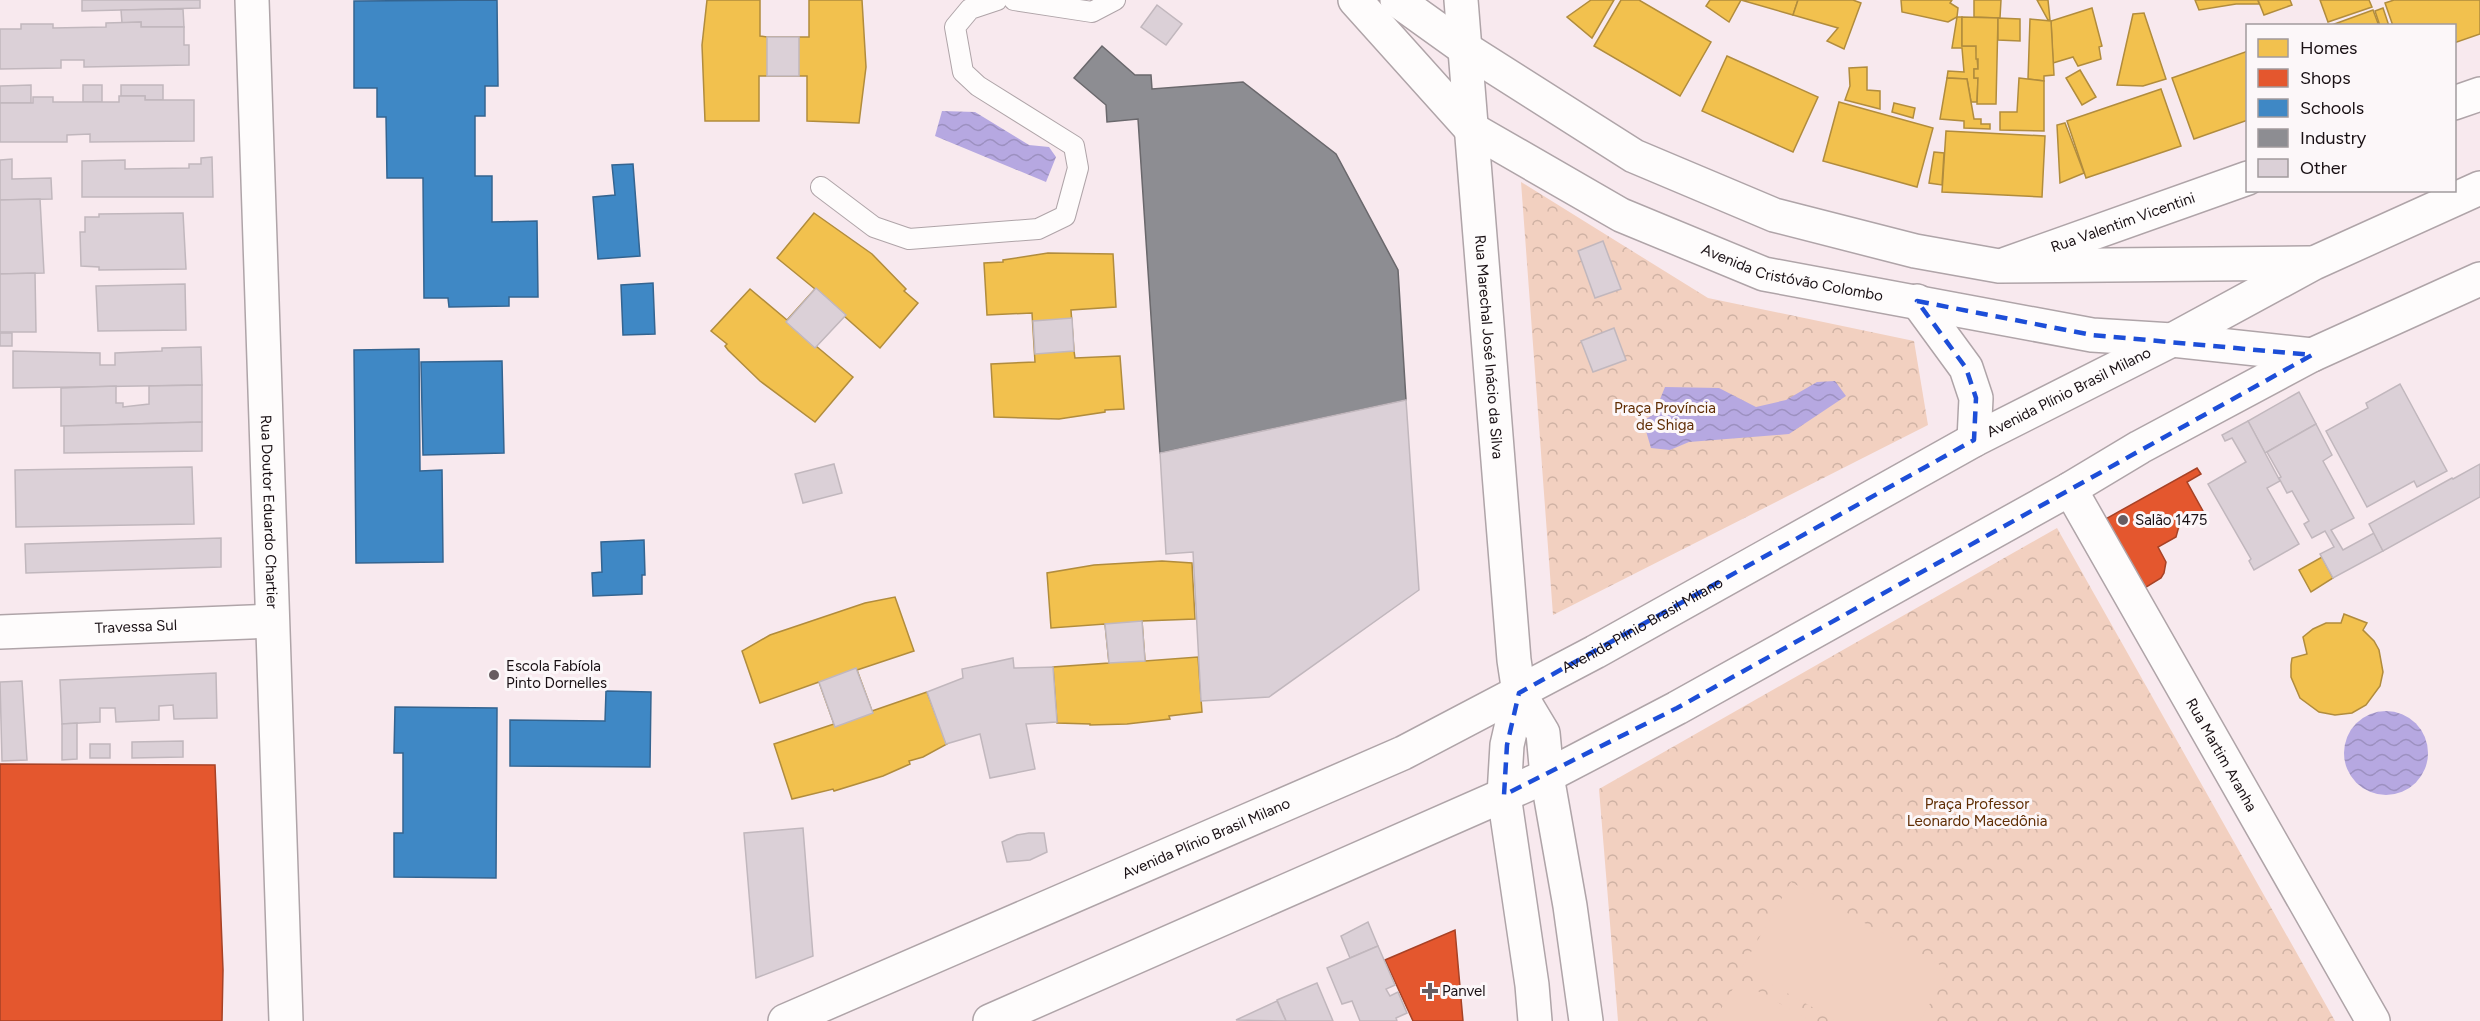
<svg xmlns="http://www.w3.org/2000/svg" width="2480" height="1021" viewBox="0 0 2480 1021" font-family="Figtree,sans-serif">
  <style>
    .park { fill: url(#park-crowns) }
    .pitch { fill: #f2d0c0 }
    .water { fill: url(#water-waves) }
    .homes { fill: #f2c14e; stroke: #b18c3d; stroke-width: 1.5 }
    .shops { fill: #e4572e; stroke: #a74226; stroke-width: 1.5 }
    .schools { fill: #3f88c5; stroke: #346490; stroke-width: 1.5 }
    .industry { fill: #8d8d92; stroke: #6a686c; stroke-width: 1.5 }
    .building { fill: #dbd0d7; stroke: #c1b7bd; stroke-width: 1.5 }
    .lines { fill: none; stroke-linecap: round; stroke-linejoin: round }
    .lane-casing { stroke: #afa4a8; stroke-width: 22 }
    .street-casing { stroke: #afa4a8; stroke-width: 36 }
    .secondary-casing { stroke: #afa4a8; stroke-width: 36 }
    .lane { stroke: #fefcfc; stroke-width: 20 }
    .street { stroke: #fefcfc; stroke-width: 33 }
    .secondary { stroke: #fefcfc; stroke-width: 33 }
    .marked { fill: none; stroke: #1d4ed8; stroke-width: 4.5; stroke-dasharray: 12 8; stroke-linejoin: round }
    .poi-dot { fill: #675c60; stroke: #fcf7f9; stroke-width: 2 }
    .labels { text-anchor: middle; stroke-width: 6; stroke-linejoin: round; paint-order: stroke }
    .street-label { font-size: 15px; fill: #191014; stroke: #fcf7f9 }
    .park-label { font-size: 15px; fill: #602e04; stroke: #fcf7f9 }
    .poi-label { font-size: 15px; fill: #191014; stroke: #fcf7f9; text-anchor: start }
  </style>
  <defs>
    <pattern id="park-crowns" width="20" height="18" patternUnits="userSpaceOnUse" patternTransform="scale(1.5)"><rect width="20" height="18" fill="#f2d0c0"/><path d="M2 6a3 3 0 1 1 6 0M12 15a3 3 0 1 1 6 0" fill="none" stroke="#cfb2a4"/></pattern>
    <pattern id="water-waves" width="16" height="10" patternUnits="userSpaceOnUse" patternTransform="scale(1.5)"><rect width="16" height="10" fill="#b6a8e1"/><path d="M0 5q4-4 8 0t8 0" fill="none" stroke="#9c90c0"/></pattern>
  </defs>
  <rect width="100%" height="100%" fill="#f8e9ee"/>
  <g class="park">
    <path d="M1521 182 1708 298 1914 341 1928 425 1553 615Z"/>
    <path d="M2057 528 2335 1021H1618L1599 789Z"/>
  </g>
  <g class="pitch">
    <path d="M1791 882 1949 970 1920 1021H1837L1742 968Z"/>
    <path d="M1738 980 1811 1021H1714Z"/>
  </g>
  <g class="water">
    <path d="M942 111 975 112 1029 145 1049 147 1056 157 1046 182 935 136Z"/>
    <path d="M1835 381 1846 396 1789 434 1689 442 1670 450 1651 448 1643 421 1654 414 1665 387 1719 388 1756 407 1786 400 1817 382Z"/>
    <circle cx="2386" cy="753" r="42"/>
  </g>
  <g class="homes">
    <path d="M707 0H760V36L767 37H809V0H862L866 67 859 123 807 121V76H759V121H705L702 45Z"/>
    <path d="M1591 0H1614L1592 38 1567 17Z"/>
    <path d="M1621 0H1639L1711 42 1680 96 1594 46Z"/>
    <path d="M1710 0H1741L1729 22 1706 6Z"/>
    <path d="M1741 0H1798L1793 15Z"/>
    <path d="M1798 0H1853L1861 3 1844 49 1827 41 1838 28 1793 15Z"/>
    <path d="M1901 0H1952L1950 3 1958 8 1957 17 1948 22 1902 12Z"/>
    <path d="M1974 0H2001L2000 18 1974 17Z"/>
    <path d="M2037 0H2048L2050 20H2048Z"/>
    <path d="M2195 0H2258L2259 4H2236L2199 10Z"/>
    <path d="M2258 0H2290L2292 5 2264 15Z"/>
    <path d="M2320 0H2369L2372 7 2328 22Z"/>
    <path d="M2394 0H2480V34L2454 43V26H2393L2385 3Z"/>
    <path d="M2092 8 2102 46 2099 47 2101 59 2078 66 2073 57 2053 63 2051 21Z"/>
    <path d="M2383 8 2389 26H2380L2375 11Z"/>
    <path d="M2373 10 2379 26H2329Z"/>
    <path d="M2144 13 2166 79 2143 86 2117 85 2133 14Z"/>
    <path d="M1957 17H1962V46H1976L1978 69H1974V78H1978L1977 102H1971L1967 79 1947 78 1948 71 1964 72 1962 48H1952Z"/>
    <path d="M1962 17 1998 18 1996 104H1977L1978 78H1974V69H1978V59H1976V46H1962Z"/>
    <path d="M1998 18 2020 19V41L1998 40Z"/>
    <path d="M2030 19 2051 21 2054 75 2044 76V81L2028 79Z"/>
    <path d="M2248 51V120L2194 139 2172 78Z"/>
    <path d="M1727 56 1818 97 1793 152 1702 111Z"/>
    <path d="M1867 67V90L1880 91V109L1845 100 1850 86 1849 68Z"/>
    <path d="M2080 70 2096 97 2082 105 2066 78Z"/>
    <path d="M1947 78 1967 79 1974 119H1981V124H1990V129L1964 128V121L1940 119Z"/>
    <path d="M2019 78 2044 81V131L2000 130V112H2017Z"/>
    <path d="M2161 89 2181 146 2086 178 2067 121Z"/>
    <path d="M1839 102 1933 128 1917 187 1823 161Z"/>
    <path d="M1894 103 1915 108 1913 118 1892 112Z"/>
    <path d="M2065 123 2084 173 2060 183 2057 125Z"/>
    <path d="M1946 131 2045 136 2042 197 1942 192Z"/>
    <path d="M1934 152 1944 153 1942 185 1929 183Z"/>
    <path d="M814 213 872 254 906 289 904 291 918 303 880 348 844 316 816 346 853 377 815 422 760 381 728 350 725 346 727 344 711 331 750 289 787 320 815 289 777 258Z"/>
    <path d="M1048 253 1113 254 1116 307 1071 310 1074 351 1075 358 1120 356 1124 409 1105 410V412L1059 419 994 417 991 364 1035 362 1032 313 987 315 984 263 1003 262V260Z"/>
    <path d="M2322 557 2333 578 2311 592 2299 570Z"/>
    <path d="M1162 561 1192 563 1195 619 1142 621 1145 661 1198 657 1202 712 1169 716 1170 719 1127 724 1090 725V724L1057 723 1053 667 1109 663 1105 624 1051 628 1047 573 1094 565Z"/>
    <path d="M895 597 914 651 857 670 872 711 927 692 947 744 923 757 909 761 910 764 883 776 834 791 833 789 792 799 774 744 834 724 819 682 760 703 742 651 770 635 865 603Z"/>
    <path d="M2344 614 2367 623 2363 630 2374 641 2379 650 2383 672 2380 686 2366 705 2352 713 2335 715 2319 712 2300 698 2291 677V665L2292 658 2307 654 2303 637 2313 629 2326 623H2341Z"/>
  </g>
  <g class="shops">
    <path d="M2197 468 2201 474 2187 482 2203 511 2179 526 2176 537 2158 547 2166 562 2164 573 2161 578 2135 594 2102 521Z"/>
    <path d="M0 764 215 765 223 970 222 1021H0Z"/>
    <path d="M1455 930 1463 1021H1413L1385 960Z"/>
  </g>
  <g class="schools">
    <path d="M497 0 498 86H485V116H475V176H492V222L537 221 538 297H509V306L449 307 448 298H424L423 178H387L386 117H377V88H354V1Z"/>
    <path d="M633 164 640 256 598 259 593 197 615 195 612 165Z"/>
    <path d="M653 283 655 334 623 335 621 285Z"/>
    <path d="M419 349 420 471 442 470 443 562 356 563 354 350Z"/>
    <path d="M502 361 504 453 423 455 421 362Z"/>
    <path d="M644 540 645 575H642V594L593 596 592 573 602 572 601 542Z"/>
    <path d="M606 691 651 692 650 767 510 766V720L605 721Z"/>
    <path d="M395 707 497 708 496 878 394 877V833H403V753H394Z"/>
  </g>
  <path class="industry" d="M1102 46 1135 75H1151L1152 89 1243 82 1336 154 1398 270 1406 400 1160 453 1138 119 1107 122 1106 105 1074 78Z"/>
  <g class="building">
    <path d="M82 0H200V8L82 11Z"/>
    <path d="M1157 5 1182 24 1166 45 1141 27Z"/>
    <path d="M183 9 184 27H141V22L122 23 121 10Z"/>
    <path d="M141 22V27H184V45H189V65L84 67V60H61V68L0 69V29H21V24H53V28L106 27V23Z"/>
    <rect x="767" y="37" width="32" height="39"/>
    <path d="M31 85V103H0V86Z"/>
    <rect x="83" y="85" width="19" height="17"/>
    <path d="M121 85H163V100H145V96H121Z"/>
    <path d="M119 96H145V100H194V141L90 142V134L67 135V142H0V103H33V97H53V102H119Z"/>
    <path d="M212 157 213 197H82V161L125 160V169L189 168V164H201V158Z"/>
    <path d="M12 159V179L51 178 52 199 0 200V160Z"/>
    <path d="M40 199 44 273 0 274V200Z"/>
    <path d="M183 213 186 269 99 270V267L81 266 80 232H85V217H99V214Z"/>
    <path d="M1603 241 1621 289 1595 298 1578 251Z"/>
    <path d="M35 273 36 332H0V274Z"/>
    <path d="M185 284 186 330 98 331 96 286Z"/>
    <path d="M816 288 846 315 815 348 786 322Z"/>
    <path d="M1072 318 1074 351 1035 354 1033 321Z"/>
    <path d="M1614 328 1626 360 1593 372 1581 341Z"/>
    <rect x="0" y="333" width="12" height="13"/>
    <path d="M201 347 202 385 13 388V351L100 353V365H115V353L162 351V348Z"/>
    <path d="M2400 384 2447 471 2417 487 2414 481 2367 507 2326 431 2368 408 2366 403Z"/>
    <path d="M202 385V422L61 426V388L116 386V403H123V407L149 404V386Z"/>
    <path d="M2299 392 2316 424 2265 453 2248 421Z"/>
    <path d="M1406 400 1419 590 1269 697 1201 701 1193 552 1166 554 1160 453Z"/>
    <path d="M2248 421 2280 481 2267 488 2299 544 2254 570 2249 561 2251 559 2208 484 2246 462 2232 438 2225 441 2222 435Z"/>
    <path d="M202 422V451L64 453V426Z"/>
    <path d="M2316 424 2332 455 2323 461 2354 518 2331 530 2343 550 2374 533 2383 551 2333 578 2320 554 2334 547 2325 531 2312 538 2304 524 2309 521 2292 491 2287 493 2279 478 2281 477 2267 452Z"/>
    <path d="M834 464 842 493 803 503 795 474Z"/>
    <path d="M2480 464V497L2383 551 2369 524 2452 478 2453 479Z"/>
    <path d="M192 467 194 524 16 527 15 470Z"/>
    <path d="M221 538V567L26 573 25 544Z"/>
    <path d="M1142 621 1145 661 1109 663 1105 624Z"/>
    <path d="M1013 658 1014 668 1053 667 1057 722 1026 724 1035 769 990 778 980 734 946 744 927 692 963 678 962 669Z"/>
    <path d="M856 668 873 713 835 727 819 682Z"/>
    <path d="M216 673 217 718 174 719 173 705 159 706V720L116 722 115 708H100V722L62 724 60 680Z"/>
    <path d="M22 681 27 760 2 761 0 682Z"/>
    <path d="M77 723V759L62 760V724Z"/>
    <path d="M183 741V757L132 758V742Z"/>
    <rect x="90" y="744" width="20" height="14"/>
    <path d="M803 828 813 956 756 978 744 833Z"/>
    <path d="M1029 833H1044L1047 852 1030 860 1007 862 1002 842 1017 835Z"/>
    <path d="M1368 922 1378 946 1350 958 1341 936Z"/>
    <path d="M1378 946 1395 985 1386 989 1390 996 1398 992 1407 1013 1396 1018 1397 1021H1360L1352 1001 1342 1004 1327 968Z"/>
    <path d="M1317 983 1333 1021H1286L1277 1000Z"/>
    <path d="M1277 1001 1286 1021 1236 1020Z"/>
  </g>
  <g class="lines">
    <g class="lane-casing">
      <g id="lane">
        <path d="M1014 0 1092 12 1115 0"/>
        <path d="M821 187 874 227 909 239 1038 229 1065 216 1078 168 1074 146 978 86 963 72 955 27 970 9 997 0"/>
      </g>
    </g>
    <g class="street-casing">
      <g id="street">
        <path d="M2454 103 2480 94"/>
        <path id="s1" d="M2006 264 2248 178"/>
        <path id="s2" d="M2070 489 2373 1021"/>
        <path id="s3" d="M0 632 272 621"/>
      </g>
    </g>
    <g class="secondary-casing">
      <g id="secondary">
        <path id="s4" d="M252 0 286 1021"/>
        <path id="s5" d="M1355 0 1470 128 1621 215 1764 274 2092 335 2172 340 2312 355"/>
        <path d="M1397 0 1464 48 1634 156 1774 215 1915 251 1999 266 2309 263"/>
        <path id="s6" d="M1461 0 1514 660 1519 693 1507 745 1504 795 1532 985 1535 1021"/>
        <path d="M1917 301 1966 368 1976 398 1974 440"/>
        <path d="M1519 693 1543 733 1547 776 1570 906 1586 1021"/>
        <path id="s7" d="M785 1021 1403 753 1595 652 1974 440 2172 340 2314 263 2480 188"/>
        <path d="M990 1021 1547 776 1677 708 2070 489 2140 447 2312 355 2480 279"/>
      </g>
    </g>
    <use href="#lane" class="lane"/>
    <use href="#street" class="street"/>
    <use href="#secondary" class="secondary"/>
  </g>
  <path class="marked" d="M1917 301 2092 335 2312 355 1677 708 1504 795 1507 745 1519 693 1974 440 1976 398 1966 368Z"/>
  <g class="poi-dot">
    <circle cx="2123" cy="520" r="6"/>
    <circle cx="494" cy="675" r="6"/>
    <path d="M1427 982h6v6h6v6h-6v6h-6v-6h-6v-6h6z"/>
  </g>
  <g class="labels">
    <g class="street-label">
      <text dy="5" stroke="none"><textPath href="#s1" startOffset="124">Rua Valentim Vicentini</textPath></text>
      <text dy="5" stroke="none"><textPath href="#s5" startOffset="528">Avenida Cristóvão Colombo</textPath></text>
      <text dy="5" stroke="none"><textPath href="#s6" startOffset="348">Rua Marechal José Inácio da Silva</textPath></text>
      <text dy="5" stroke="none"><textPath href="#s7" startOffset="1431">Avenida Plínio Brasil Milano</textPath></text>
      <text dy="5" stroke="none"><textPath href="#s4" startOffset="512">Rua Doutor Eduardo Chartier</textPath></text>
      <text dy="5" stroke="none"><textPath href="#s7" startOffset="945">Avenida Plínio Brasil Milano</textPath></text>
      <text dy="5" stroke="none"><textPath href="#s3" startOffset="136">Travessa Sul</textPath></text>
      <text dy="5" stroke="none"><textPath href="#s2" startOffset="306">Rua Martim Aranha</textPath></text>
      <text dy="5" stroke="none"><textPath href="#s7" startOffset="459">Avenida Plínio Brasil Milano</textPath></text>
    </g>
    <g class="park-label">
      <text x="1665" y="413">Praça Província<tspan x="1665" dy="17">de Shiga</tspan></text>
      <text x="1977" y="809">Praça Professor<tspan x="1977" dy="17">Leonardo Macedônia</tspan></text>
    </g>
    <g class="poi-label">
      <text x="2135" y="525">Salão 1475</text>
      <text x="506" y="671">Escola Fabíola<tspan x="506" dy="17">Pinto Dornelles</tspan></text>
      <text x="1442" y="996">Panvel</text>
    </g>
  </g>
  <rect x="2246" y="24" width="210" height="168" fill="#fcf7f9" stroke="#a19b9d" stroke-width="1.5"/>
  <rect x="2258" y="39" width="30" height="18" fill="#f2c14e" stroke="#a19b9d" stroke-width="1.5"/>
  <text x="2300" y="54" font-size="18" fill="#191014">Homes</text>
  <rect x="2258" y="69" width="30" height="18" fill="#e4572e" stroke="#a19b9d" stroke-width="1.5"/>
  <text x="2300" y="84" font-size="18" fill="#191014">Shops</text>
  <rect x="2258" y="99" width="30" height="18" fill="#3f88c5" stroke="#a19b9d" stroke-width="1.5"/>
  <text x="2300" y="114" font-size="18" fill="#191014">Schools</text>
  <rect x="2258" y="129" width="30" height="18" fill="#8d8d92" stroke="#a19b9d" stroke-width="1.5"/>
  <text x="2300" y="144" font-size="18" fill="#191014">Industry</text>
  <rect x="2258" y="159" width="30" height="18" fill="#dbd0d7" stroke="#a19b9d" stroke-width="1.5"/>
  <text x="2300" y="174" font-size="18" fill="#191014">Other</text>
</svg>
